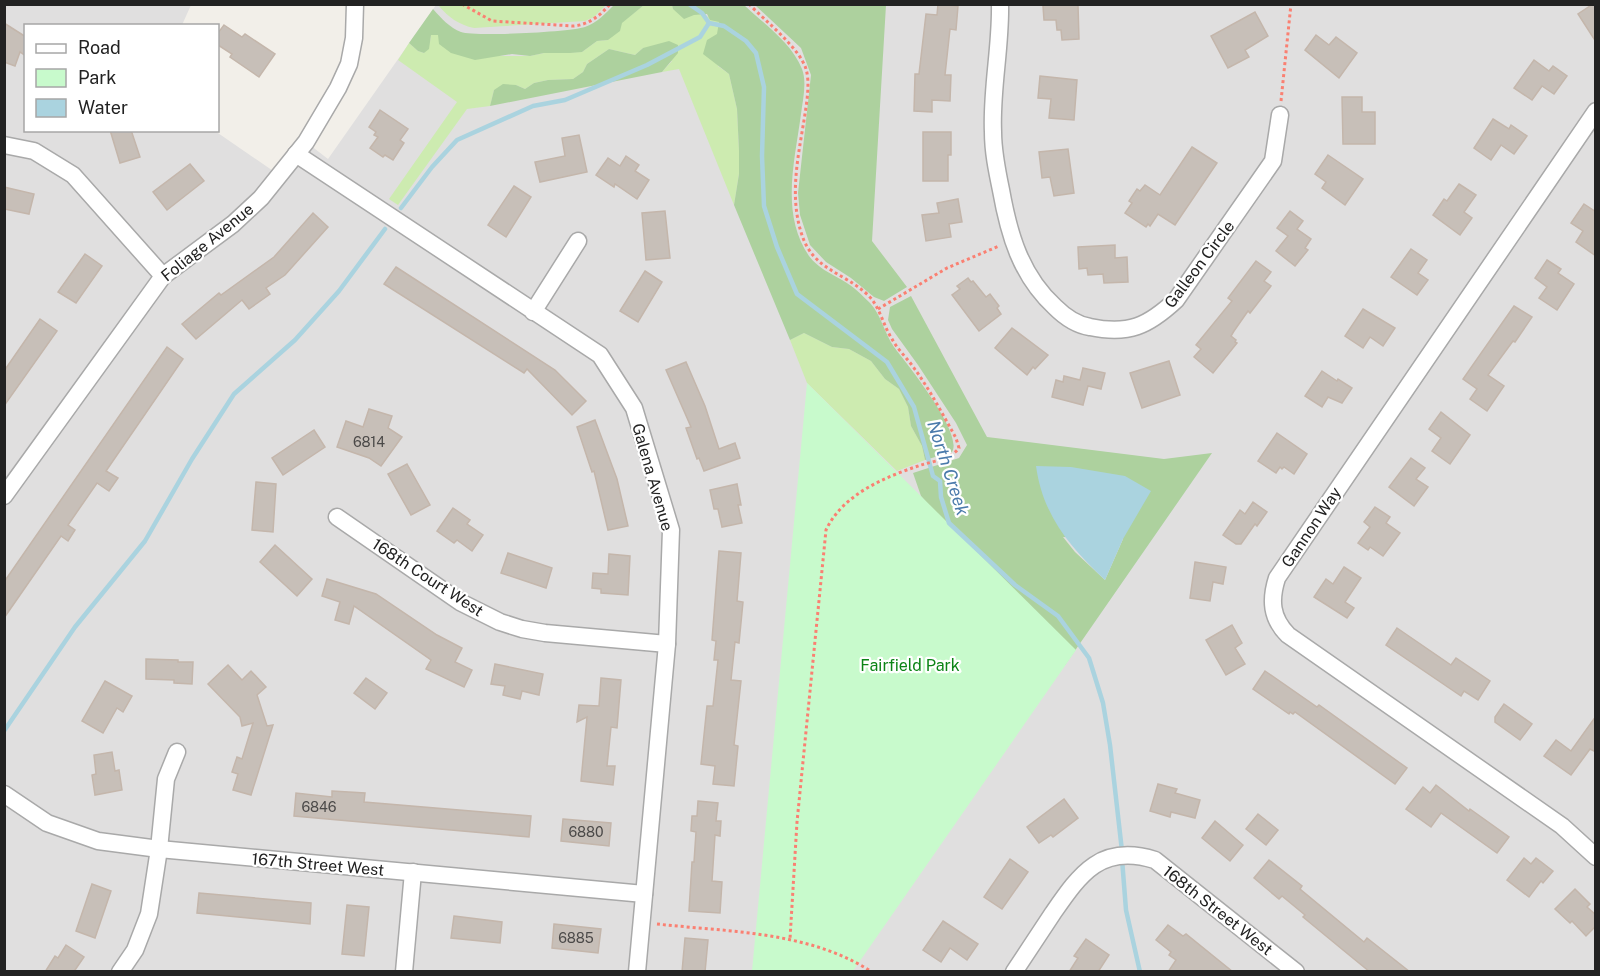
<svg xmlns="http://www.w3.org/2000/svg" width="1600" height="976" viewBox="0 0 1600 976" font-family="'Public Sans',sans-serif">
  <style>
    .residential { fill: #e0dfdf }
    .grass { fill: #cdebb0 }
    .forest { fill: #add19e; fill-rule: evenodd }
    .park { fill: #c8facc }
    .water { fill: #aad3df }
    .lines { fill: none; stroke-linecap: round; stroke-linejoin: round }
    .stream { stroke: #aad3df; stroke-width: 4.5 }
    .building { fill: #c7bfb8; stroke: #c4b6ab; stroke-width: 1.5 }
    .minor-casing { stroke: #a9a9a9; stroke-width: 19 }
    .path { stroke: #fa8072; stroke-width: 3; stroke-dasharray: 3 3; stroke-linecap: butt }
    .minor { stroke: #fff; stroke-width: 16 }
    .labels { text-anchor: middle; stroke-width: 4.5; stroke-linejoin: round; paint-order: stroke }
    .number-label { font-size: 14px; fill: #4b4948 }
    .street-label { font-size: 16px; fill: #222; stroke: #fff }
    .park-label { font-size: 16px; fill: #0c8416; stroke: #fff }
    .water-label { font-size: 18px; font-style: italic; fill: #4a7aab; stroke: #fff }
  </style>
  <rect width="100%" height="100%" fill="#f2efe9"/>
  <path class="residential" d="M5 5H191L182 25 26 26V130L215 131 279 175 306 142 328 159 436 5H1595V971L5 972Z"/>
  <g class="grass">
    <path d="M438 5H606L594 17 585 21 474 28C459 25 448 17 438 5Z"/>
    <path d="M644 5H672L673 9C689 13 705 13 719 22L718 66 729 74 737 109 739 151V174L734 205 679 69 662 72 672 61 643 48 635 55 609 49 587 64 583 72 573 79 548 80 534 83 525 89 516 85 494 90 490 106 467 109 398 205 389 199 457 102 398 60 409 43 418 51 424 53 430 42 431 35H438L495 56H530L544 53 582 52 597 41 608 40 621 23Z"/>
    <path d="M804 333 832 347 849 349 871 361 885 379 899 389 908 407 911 426 922 446 925 460 897 471 807 383 790 340Z"/>
  </g>
  <g class="forest">
    <path d="M614 5H644L622 23 620 31 608 40 597 41 582 52 570 53H544L530 56 512 54 475 60 451 53 439 44 438 35H431L429 49 424 53 418 51 409 43 433 9C441 18 450 28 461 32 475 37 570 32 585 27 598 22 605 14 614 5Z"/>
    <path d="M672 5H744C763 23 792 43 802 69 807 82 803 99 801 114 795 160 780 214 809 256 818 268 830 273 842 280 853 286 862 295 870 303 882 316 884 333 894 347 907 364 964 434 952 452L925 460 922 446 911 426 908 407 899 389 885 379 871 361 849 349 832 347 804 333 790 340 734 205 739 174V151L737 109 729 74 703 54 707 40 717 34 719 22 710 20 707 14 694 15 684 19 673 9Z"/>
    <path d="M755 5H886L872 241 907 287 884 301 874 297 851 278 826 262 810 245 800 215 798 193 811 75 801 48Z"/>
    <path d="M669 41 678 45V53L662 72 490 106 494 90 503 84 516 85 525 89 534 83 548 80 573 79 583 72 587 64 609 49 635 55 643 48Z"/>
    <path d="M911 296 987 437 1164 459 1212 453 1065 665 921 496 913 473 959 458 967 445 956 423 918 365 892 329 888 320 890 307ZM1063 537 1123 539 1105 580 1075 552Z"/>
  </g>
  <path class="park" d="M807 383 1076 650 853 971H752Z"/>
  <path class="water" d="M1036 466 1071 467 1125 476 1151 491 1123 539 1105 580C1070 547 1043 516 1036 466Z"/>
  <g class="lines">
    <g class="stream">
      <path d="M689 4 702 13 709 23 724 26 746 41 756 53 764 87 762 156 764 206 777 247 797 294 887 362 914 407 933 476 940 481 941 497 949 523 1015 585 1058 616 1089 658 1103 703 1110 745 1122 851"/>
      <path d="M401 208 432 167 457 140 533 106 565 100 647 65 700 37 709 23"/>
      <path d="M4 731 75 627 145 541 192 459 234 394 295 340 339 291 385 229"/>
      <path d="M1122 859 1126 910 1140 972"/>
    </g>
  </g>
  <g class="building">
    <path d="M938 4 958 6 956 30 950 29 945 75H951L950 101 932 100V112L914 111 915 74H919L926 14 937 15Z"/>
    <path d="M1045 4 1078 5 1079 39 1062 40 1061 30H1057L1056 20H1044L1043 6Z"/>
    <path d="M1593 4H1596V42L1578 14Z"/>
    <path d="M1255 12 1268 36 1245 50 1249 57 1228 68 1211 36Z"/>
    <path d="M4 23 26 37V56L20 52 15 66 4 62Z"/>
    <path d="M224 25 242 37 245 34 275 54 259 77 230 57 232 54 218 45V33Z"/>
    <path d="M1316 35 1329 45 1336 37 1357 53 1339 78 1305 50Z"/>
    <path d="M1534 60 1549 71 1553 66 1567 76 1554 94 1542 86 1532 100 1514 88Z"/>
    <path d="M1040 76 1077 80 1074 120 1049 118 1051 99 1038 98Z"/>
    <path d="M1342 97H1362V112H1375V144H1343Z"/>
    <path d="M380 110 408 129 400 140 404 143 393 160 385 155 383 157 370 148 378 137 374 135 376 132 369 127Z"/>
    <path d="M1493 119 1509 129 1511 125 1527 136 1514 154 1501 145 1491 160 1474 148Z"/>
    <path d="M110 130H131L140 157 120 163Z"/>
    <path d="M923 132H951V155H948V181H923Z"/>
    <path d="M579 135 587 172 540 182 535 162 565 156 562 138Z"/>
    <path d="M1192 147 1217 163 1175 225 1158 214 1150 226 1148 224 1146 227 1125 213 1132 203 1129 201 1137 189 1140 191 1145 185 1160 195Z"/>
    <path d="M1068 149 1074 193 1054 196 1050 177 1042 178 1039 152Z"/>
    <path d="M1328 155 1363 179 1345 205 1322 188 1326 182 1315 174Z"/>
    <path d="M626 156 639 165 635 171 649 180 637 199 615 184 614 187 596 175 608 158 620 166Z"/>
    <path d="M190 164 204 181 167 210 153 192Z"/>
    <path d="M1459 184 1476 195 1464 212 1472 218 1460 235 1433 215 1444 199 1447 201Z"/>
    <path d="M514 186 531 197 506 237 488 225Z"/>
    <path d="M4 187 34 194 29 214 4 209Z"/>
    <path d="M958 199 962 222 949 224 951 237 926 241 922 215 939 213 937 203Z"/>
    <path d="M1584 204 1596 212V256L1576 242 1583 231 1571 223Z"/>
    <path d="M665 211 670 258 646 260 642 213Z"/>
    <path d="M1290 211 1303 221 1297 229 1311 239 1305 248 1308 250 1295 266 1276 251 1288 236 1277 228Z"/>
    <path d="M313 213 328 227 285 275 266 288 270 294 249 309 242 300 196 339 182 324 219 293 221 295 274 257Z"/>
    <path d="M1115 245V258L1127 257 1128 282 1104 283 1103 274 1088 275 1087 268 1079 269 1078 247Z"/>
    <path d="M1411 249 1427 260 1418 273 1428 280 1417 295 1391 277Z"/>
    <path d="M85 254 102 266 76 303 58 292Z"/>
    <path d="M1547 260 1561 269 1558 273 1574 284 1557 310 1539 298 1547 287 1535 278Z"/>
    <path d="M1256 261 1271 272 1264 281 1271 286 1250 313 1248 311 1234 331 1231 336 1236 340 1235 342 1237 343 1213 373 1194 357 1201 349 1196 345 1232 301 1228 298Z"/>
    <path d="M396 267 555 370 586 401 572 415 527 369 524 373 384 284Z"/>
    <path d="M645 271 662 282 638 322 620 311Z"/>
    <path d="M968 278 971 282 973 281 986 297 990 294 999 306 997 308 1001 314 979 331 952 295 960 289 957 286Z"/>
    <path d="M1514 306 1532 317 1515 342 1513 341 1488 375 1504 386 1487 411 1470 399 1477 389 1463 379Z"/>
    <path d="M1363 309 1395 328 1383 346 1370 337 1363 348 1345 336Z"/>
    <path d="M40 319 57 331 4 406V371Z"/>
    <path d="M1012 328 1048 355 1035 369 1033 367 1027 375 995 348Z"/>
    <path d="M167 347 183 359 106 471 118 478 109 491 97 483 68 525 75 530 68 541 61 536 4 618V582Z"/>
    <path d="M1169 361 1180 395 1142 408 1130 373Z"/>
    <path d="M686 362 705 406 719 449 735 443 740 458 704 471 699 458 697 459 686 428 691 427 666 370Z"/>
    <path d="M1083 368 1105 373 1101 389 1088 386 1083 405 1052 397 1056 380 1063 382 1064 376 1080 380Z"/>
    <path d="M1322 371 1337 381 1338 379 1352 388 1342 403 1328 397 1322 407 1305 396Z"/>
    <path d="M369 409 392 416 388 428 402 437 381 466 369 458 337 447 346 421 363 427Z"/>
    <path d="M1441 412 1470 435 1450 464 1432 451 1441 438 1429 429Z"/>
    <path d="M595 420 617 479 628 526 608 530 594 471 592 472 577 427Z"/>
    <path d="M314 430 325 447 283 475 272 458Z"/>
    <path d="M1277 433 1307 454 1294 474 1284 467 1282 469 1280 467 1276 473 1258 461Z"/>
    <path d="M1411 458 1425 468 1416 479 1428 487 1414 506 1389 487Z"/>
    <path d="M407 464 430 505 411 515 388 474Z"/>
    <path d="M256 482 276 484 273 532 252 530Z"/>
    <path d="M737 484 741 505H738L742 523 722 527 718 509H714L710 490Z"/>
    <path d="M1253 502 1267 512 1257 526 1255 524 1241 544H1236L1223 535 1240 510 1245 514Z"/>
    <path d="M1375 507 1390 517 1386 523 1400 533 1383 556 1370 547 1368 550 1358 543 1370 527 1364 522Z"/>
    <path d="M453 508 470 520 467 524 483 535 472 551 457 540 454 543 437 531Z"/>
    <path d="M275 545 312 579 297 596 260 562Z"/>
    <path d="M719 551 741 553 737 601 743 602 739 643 735 642 731 680 741 681 734 745 738 746 734 786 713 784 715 766 701 764 707 706H713L718 660H714L716 641 712 640Z"/>
    <path d="M508 553 552 568 546 588 501 573Z"/>
    <path d="M609 554 630 556 628 595 601 593V589L592 588 593 573 608 574Z"/>
    <path d="M1195 562 1226 567 1223 584 1213 582 1210 601 1190 598Z"/>
    <path d="M1344 567 1361 578 1345 602 1354 608 1347 618 1314 597 1326 579 1333 584Z"/>
    <path d="M327 579 376 594 437 635 462 648 455 662 472 670 464 687 426 669 431 660 354 606 349 624 335 620 340 602 322 596Z"/>
    <path d="M1232 625 1242 643 1235 648 1245 664 1226 675 1206 640Z"/>
    <path d="M1397 628 1451 665 1456 658 1490 681 1478 700 1464 691 1461 696 1386 645Z"/>
    <path d="M146 659 178 660V662H193L192 684 174 683V680L146 679Z"/>
    <path d="M495 664 543 674 539 695 522 691 520 699 503 695 505 686 491 684Z"/>
    <path d="M228 665 242 680 251 671 266 687 257 695 267 726 273 725 251 795 233 790 238 774 232 772 237 757 242 759 253 723 242 726 240 717 208 684Z"/>
    <path d="M1265 671 1317 707 1319 705 1407 768 1395 784 1295 712 1293 714 1290 712 1289 714 1253 689Z"/>
    <path d="M366 678 387 693 375 709 354 693Z"/>
    <path d="M601 678 621 680 617 728 611 727 607 766H615L613 785 581 781 587 717 577 722 579 705 599 706Z"/>
    <path d="M105 681 132 696 123 712 117 708 103 733 82 721Z"/>
    <path d="M1504 704 1532 724 1520 740 1495 722V717Z"/>
    <path d="M1596 716V752L1590 749 1571 775 1544 756 1556 740 1571 751Z"/>
    <path d="M112 752 115 771 119 770 122 790 95 795 92 775 96 774 94 755Z"/>
    <path d="M1158 784 1177 789 1175 793 1200 800 1195 818 1171 812 1170 817 1150 811Z"/>
    <path d="M1436 785 1469 811 1470 809 1509 837 1497 853 1441 813 1431 827 1406 809 1423 787 1430 793Z"/>
    <path d="M332 791 365 793 364 802 531 816 529 837 294 816 296 793 332 797Z"/>
    <path d="M1064 799 1078 818 1053 837 1051 835 1039 843 1027 827Z"/>
    <path d="M698 801 718 803 716 821H721L720 836 715 835 712 881 722 882 720 913 689 911 692 862H694L696 832 691 831 692 816H697Z"/>
    <path d="M1258 814 1278 830 1266 845 1246 829Z"/>
    <path d="M563 819 611 823 609 846 561 841Z"/>
    <path d="M1215 821 1243 845 1230 861 1202 838Z"/>
    <path d="M1524 858 1531 864 1536 858 1553 871 1543 883 1541 881 1529 897 1507 880Z"/>
    <path d="M1010 859 1028 872 1002 909 984 897Z"/>
    <path d="M1269 860 1302 886 1300 889 1364 942 1367 938 1410 972H1370L1343 950 1303 917 1305 915 1282 896 1279 899 1254 878Z"/>
    <path d="M92 884 111 891 95 938 76 931Z"/>
    <path d="M1575 889 1590 904 1587 907 1596 915V926L1586 936 1572 921 1570 923 1555 909Z"/>
    <path d="M199 893 311 903 310 924 197 913Z"/>
    <path d="M347 905 369 907 364 956 342 954Z"/>
    <path d="M454 916 502 922 500 943 451 938Z"/>
    <path d="M943 921 978 944 967 960 950 948 941 962 923 950Z"/>
    <path d="M554 924 601 929 598 953 552 948Z"/>
    <path d="M1168 925 1183 936 1186 934 1233 972H1168L1176 960 1169 955 1171 952 1156 940Z"/>
    <path d="M685 938 708 940 705 972H682Z"/>
    <path d="M1086 939 1109 955 1098 972H1069L1078 958 1074 956Z"/>
    <path d="M66 945 84 957 75 970 77 972H45L55 956 58 958Z"/>
  </g>
  <g class="lines">
    <g class="minor-casing">
      <g id="minor">
        <path d="M1000 4C1001 47 991 90 993 132 993 152 997 171 1001 190 1009 235 1021 276 1055 307 1065 317 1077 325 1090 327 1129 335 1148 326 1176 300L1273 161 1280 115"/>
        <path d="M1596 111 1277 578C1270 600 1271 618 1288 635L1562 826 1596 857"/>
        <path d="M4 145 34 151 73 175 163 276"/>
        <path d="M296 154 600 355 634 408 671 530 667 644 637 972"/>
        <path d="M533 312 578 241"/>
        <path d="M4 496 163 276 233 224 261 198 306 142 338 88 349 64 354 38 355 4"/>
        <path d="M337 517 460 602 500 622 522 629 545 633 667 644"/>
        <path d="M4 794 47 823 98 841 159 849 644 894"/>
        <path d="M120 972 135 950 149 914 159 849 166 779 177 752"/>
        <path d="M404 972 413 872"/>
        <path d="M1014 972C1027 952 1040 933 1053 913 1080 874 1101 843 1155 860L1296 972"/>
      </g>
    </g>
    <g class="path">
      <path d="M462 4 492 21 573 26C588 25 600 16 610 4"/>
      <path d="M749 4C765 21 799 47 806 69 810 82 807 101 805 114 799 153 789 193 801 232 812 270 842 271 868 295 880 307 883 325 892 339 898 350 907 358 914 368 930 390 943 415 956 438L959 448C951 459 934 461 921 465 885 477 843 494 826 530L797 822 790 939"/>
      <path d="M1281 101 1291 4"/>
      <path d="M878 309 947 268 999 246"/>
      <path d="M657 924C729 932 809 931 872 972"/>
    </g>
    <use href="#minor" class="minor"/>
  </g>
  <g class="labels">
    <g class="number-label">
      <text x="369" y="447">6814</text>
      <text x="319" y="812">6846</text>
      <text x="586" y="837">6880</text>
      <text x="576" y="943">6885</text>
    </g>
    <g class="street-label">
      <text transform="translate(207 242) rotate(-39)" y="6">Foliage Avenue</text>
      <text transform="translate(1199 264) rotate(-53)" y="6">Galleon Circle</text>
      <text transform="translate(653 477) rotate(74)" y="6">Galena Avenue</text>
      <text transform="translate(1311 527) rotate(-56)" y="6">Gannon Way</text>
      <text transform="translate(428 577) rotate(33)" y="6">168th Court West</text>
      <text transform="translate(318 864) rotate(5)" y="6">167th Street West</text>
      <text transform="translate(1218 910) rotate(38)" y="6">168th Street West</text>
    </g>
    <g class="park-label">
      <text x="910" y="671">Fairfield Park</text>
    </g>
    <g class="water-label">
      <text transform="translate(948 468) rotate(72)" y="6">North Creek</text>
    </g>
  </g>
  <rect width="1600" height="976" fill="none" stroke="#222222" stroke-width="12"/>
  <rect x="24" y="24" width="195" height="108" fill="#ffffff" stroke="#a7a7a7" stroke-width="1.5"/>
  <rect x="36" y="44" width="30" height="9" fill="#ffffff" stroke="#a7a7a7" stroke-width="1.5"/>
  <text x="78" y="54" font-size="18" fill="#222222">Road</text>
  <rect x="36" y="69" width="30" height="18" fill="#c8facc" stroke="#a7a7a7" stroke-width="1.5"/>
  <text x="78" y="84" font-size="18" fill="#222222">Park</text>
  <rect x="36" y="99" width="30" height="18" fill="#aad3df" stroke="#a7a7a7" stroke-width="1.5"/>
  <text x="78" y="114" font-size="18" fill="#222222">Water</text>
</svg>
